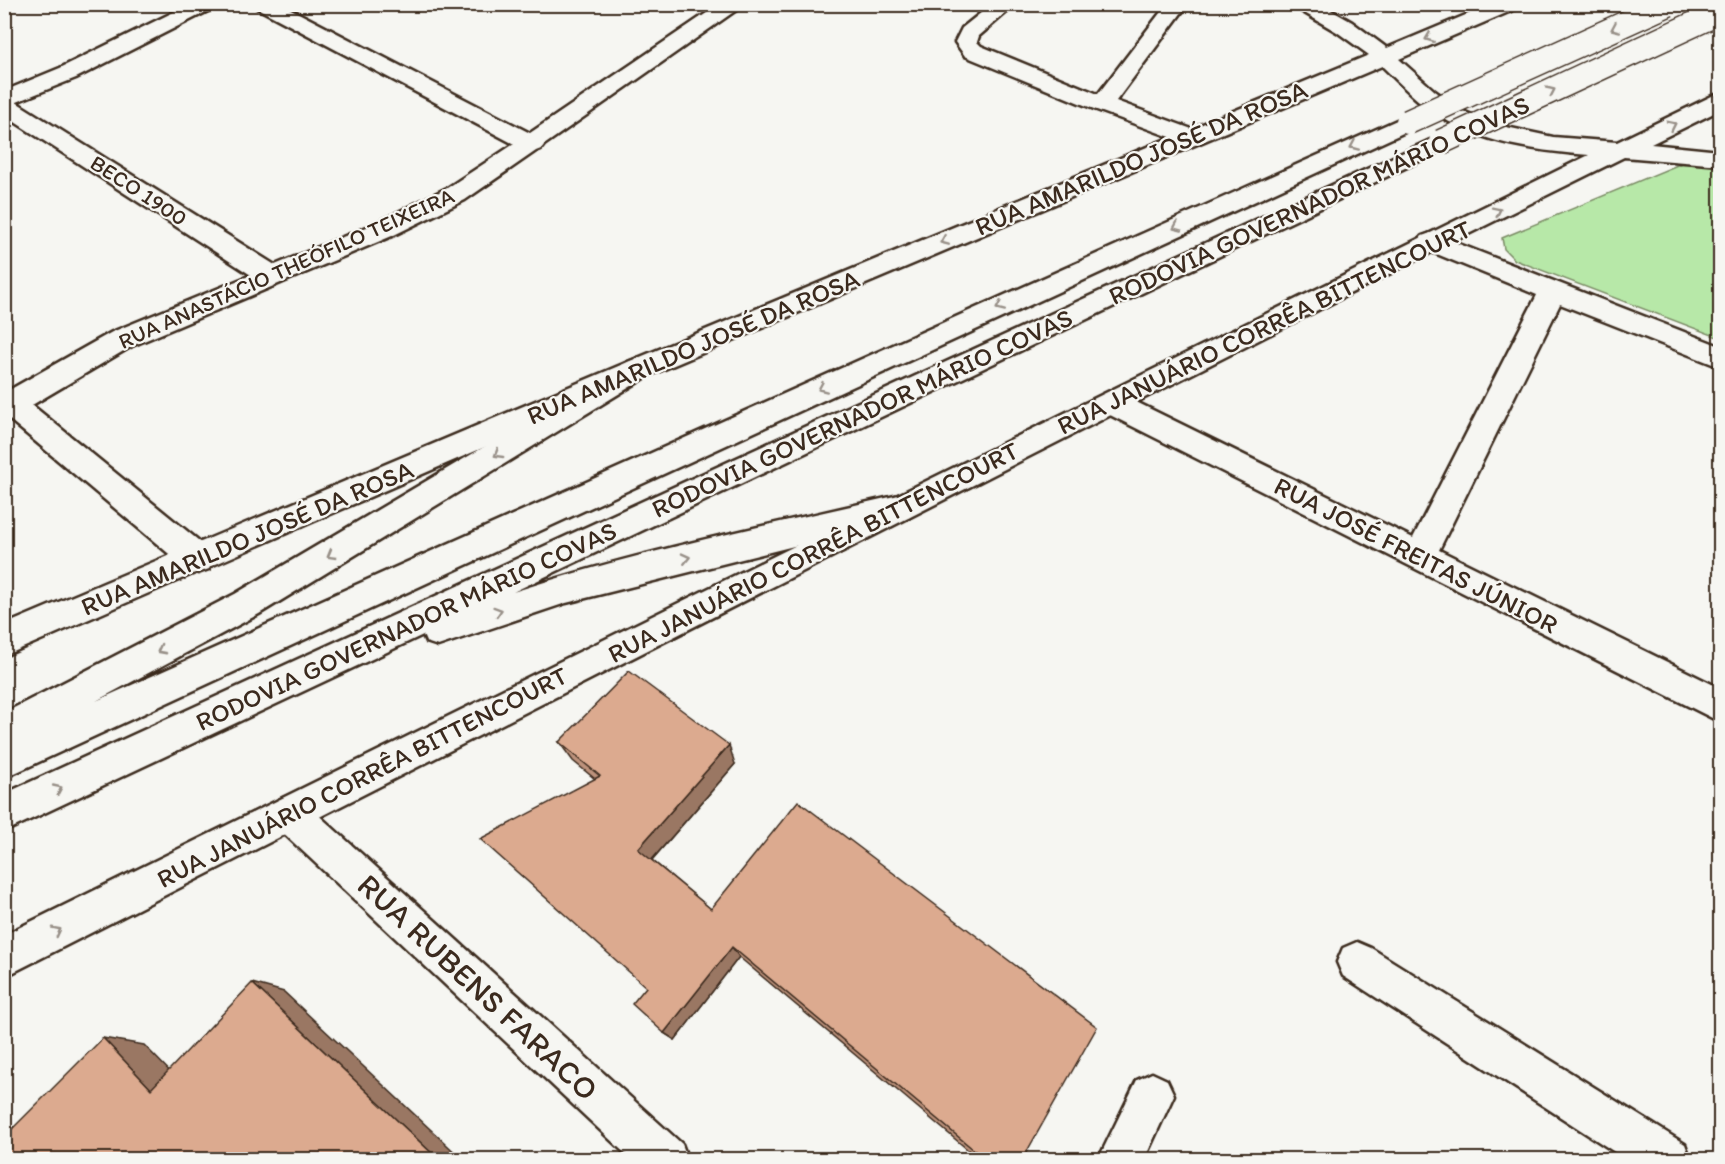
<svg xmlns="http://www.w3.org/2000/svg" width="1725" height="1164" viewBox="0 0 1725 1164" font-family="Itim,sans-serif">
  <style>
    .green { fill: #b7e8a8; stroke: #798963; stroke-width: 1.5 }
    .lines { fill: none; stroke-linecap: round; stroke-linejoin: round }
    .minor-casing { stroke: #3b2a1e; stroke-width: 5 }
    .major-casing { stroke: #3b2a1e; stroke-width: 5 }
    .highway-casing { stroke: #3b2a1e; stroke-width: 5 }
    .minor { fill: #f6f6f2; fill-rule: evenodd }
    .major { fill: #f6f6f2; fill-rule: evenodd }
    .highway { fill: #f6f6f2; fill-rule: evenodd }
    .highway-bridge-casing { stroke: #3b2a1e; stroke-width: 27; stroke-linecap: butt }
    .highway-bridge { stroke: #f6f6f2; stroke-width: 24 }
    .wall { fill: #bd927b; stroke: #3b2a1e; stroke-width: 1.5 }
    .shaded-wall { fill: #9a7764; stroke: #3b2a1e; stroke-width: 1.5 }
    .building { fill: #dcaa8f; stroke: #3b2a1e; stroke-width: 1.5 }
    .oneway { stroke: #989088 }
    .labels { text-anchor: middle; stroke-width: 4.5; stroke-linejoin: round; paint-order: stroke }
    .far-street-label { font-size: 22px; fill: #3b2a1e; stroke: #f6f6f2 }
    .street-label { font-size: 26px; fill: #3b2a1e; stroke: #f6f6f2 }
    .near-street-label { font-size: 32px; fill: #3b2a1e; stroke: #f6f6f2 }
  </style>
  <rect width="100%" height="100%" fill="#f6f6f2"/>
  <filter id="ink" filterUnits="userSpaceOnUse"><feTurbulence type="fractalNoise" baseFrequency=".0167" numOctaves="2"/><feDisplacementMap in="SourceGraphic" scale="12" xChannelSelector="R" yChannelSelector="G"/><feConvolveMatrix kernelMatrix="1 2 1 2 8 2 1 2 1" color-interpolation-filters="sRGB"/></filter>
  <g filter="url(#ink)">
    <path class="green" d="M1687 161 1720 167V338L1515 260 1504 249 1502 238Z"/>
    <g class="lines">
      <g class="minor-casing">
        <g id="minor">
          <path d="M190 4H217L214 8 76 78 16 102 275 265 374 224 447 188 514 144 257 8 254 4H281L530 133 720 4H745L544 145 541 149 536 151 465 200 392 236 132 346 32 405 209 549 214 559 209 569 198 573 187 569 4 415V387L11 389 112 332 251 275 4 115V91L60 68Z"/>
          <path d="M992 4H1016L979 36 977 42 981 46 1098 94 1167 4H1188L1116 101 1200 132 1204 137 1200 142 1192 144 1184 142 1094 109 965 56 955 42 962 28Z"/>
          <path d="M1431 233 1720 346V367L1560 304 1439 550 1720 688V722L1102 411 1097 403 1102 395 1112 392 1122 395 1413 538 1537 295 1422 248 1418 242 1422 236Z"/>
          <path d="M290 795 303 801 682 1144 688 1160H632L277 827 271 814 277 801Z"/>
          <path d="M1357 942 1371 948 1685 1144 1691 1160H1627L1343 976 1337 962 1343 948Z"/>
          <path d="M1152 1073 1167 1080 1174 1095 1144 1160H1098L1137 1080Z"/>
        </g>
      </g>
      <g class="major-casing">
        <path id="major" d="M1293 4H1320L1352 22 1387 48 1492 4H1521L1518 8 1399 59 1435 91 1465 112 1497 125 1553 137 1617 142 1712 96 1720 94V110L1651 144 1720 151V165L1624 157 1440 248 4 977V935L1589 155C1539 151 1481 144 1438 115 1417 102 1400 83 1382 66L648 376 4 656V625L628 362 1369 55 1337 32 1296 8Z"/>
      </g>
      <g class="highway-casing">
        <g id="highway">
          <path d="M1408 115 1416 117 1420 122 1416 127 4 778V713L235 594 628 362 638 358 648 362 652 369 648 376 259 614 96 701Z"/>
          <path d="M1441 135 1449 137 1453 142 1449 147 513 592C639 551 770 525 899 495L910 499 915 508 910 517 566 603 438 646 426 642 423 635 4 832V794Z"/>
        </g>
      </g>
      <use href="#minor" class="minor"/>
      <use href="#major" class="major"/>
      <use href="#highway" class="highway"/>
      <g class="highway-bridge-casing">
        <g id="highway-bridge">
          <path d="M1408 122 1668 4"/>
          <path d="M1441 142 1720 12"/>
        </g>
      </g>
      <use href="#highway-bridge" class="highway-bridge"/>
    </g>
    <path class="wall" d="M559 742 735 764 652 860 711 909 1022 1160H980L739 957 675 1040 664 1033 595 779 573 761Z"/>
    <g class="shaded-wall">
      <path d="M729 745 735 764 649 863 638 849Z"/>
      <path d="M732 947 739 957 675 1040 664 1033Z"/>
      <path d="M252 983 284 992 463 1160H439Z"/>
      <path d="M103 1038 144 1045 190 1092 151 1089Z"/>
    </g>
    <g class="building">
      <path d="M629 671 729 745 638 849 711 909 798 801 1097 1027 1022 1160H986L732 947 664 1033 632 1004 646 987 480 839 600 776 559 742Z"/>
      <path d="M252 983 439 1160H4V1137L103 1038 151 1089Z"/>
    </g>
    <defs><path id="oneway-chevron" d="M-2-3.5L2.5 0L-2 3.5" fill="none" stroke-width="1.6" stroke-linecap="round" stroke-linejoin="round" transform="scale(1.5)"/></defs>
    <g class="oneway">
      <use href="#oneway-chevron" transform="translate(1615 28) rotate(156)"/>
      <use href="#oneway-chevron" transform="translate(1429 38) rotate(158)"/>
      <use href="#oneway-chevron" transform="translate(1551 91) rotate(-25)"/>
      <use href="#oneway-chevron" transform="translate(1672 125) rotate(-26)"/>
      <use href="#oneway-chevron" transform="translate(1354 146) rotate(156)"/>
      <use href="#oneway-chevron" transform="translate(1497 211) rotate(-26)"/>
      <use href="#oneway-chevron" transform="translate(1177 227) rotate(156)"/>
      <use href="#oneway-chevron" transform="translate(944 241) rotate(157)"/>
      <use href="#oneway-chevron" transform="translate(1000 307) rotate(156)"/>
      <use href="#oneway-chevron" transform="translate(822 388) rotate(156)"/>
      <use href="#oneway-chevron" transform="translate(498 454) rotate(149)"/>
      <use href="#oneway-chevron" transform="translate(331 555) rotate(150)"/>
      <use href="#oneway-chevron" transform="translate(686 558) rotate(-13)"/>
      <use href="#oneway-chevron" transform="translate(498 611) rotate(-18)"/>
      <use href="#oneway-chevron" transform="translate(161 650) rotate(152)"/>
      <use href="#oneway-chevron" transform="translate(58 789) rotate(-25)"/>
      <use href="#oneway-chevron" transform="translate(57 931) rotate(-27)"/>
    </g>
  </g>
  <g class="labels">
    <g class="far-street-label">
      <text transform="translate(139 190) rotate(33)" y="8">BECO 1900</text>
      <text transform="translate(286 268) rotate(-24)" y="8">RUA ANASTÁCIO THEÓFILO TEIXEIRA</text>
    </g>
    <g class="street-label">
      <text transform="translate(1141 158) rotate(-23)" y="9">RUA AMARILDO JOSÉ DA ROSA</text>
      <text transform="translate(1319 200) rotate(-25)" y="9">RODOVIA GOVERNADOR MÁRIO COVAS</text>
      <text transform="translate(1264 327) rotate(-26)" y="9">RUA JANUÁRIO CORRÊA BITTENCOURT</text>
      <text transform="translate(693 347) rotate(-23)" y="9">RUA AMARILDO JOSÉ DA ROSA</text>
      <text transform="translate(862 413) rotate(-25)" y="9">RODOVIA GOVERNADOR MÁRIO COVAS</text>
      <text transform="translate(247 538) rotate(-23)" y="9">RUA AMARILDO JOSÉ DA ROSA</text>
      <text transform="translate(813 552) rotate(-27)" y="9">RUA JANUÁRIO CORRÊA BITTENCOURT</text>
      <text transform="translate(1416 555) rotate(27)" y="9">RUA JOSÉ FREITAS JÚNIOR</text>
      <text transform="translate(406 626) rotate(-25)" y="9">RODOVIA GOVERNADOR MÁRIO COVAS</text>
      <text transform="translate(362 777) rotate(-27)" y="9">RUA JANUÁRIO CORRÊA BITTENCOURT</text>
    </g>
    <g class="near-street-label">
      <text transform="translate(478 987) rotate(43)" y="11">RUA RUBENS FARACO</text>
    </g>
  </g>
  <rect width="1725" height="1164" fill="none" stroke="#f6f6f2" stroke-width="24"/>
  <rect x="12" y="12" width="1701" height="1140" fill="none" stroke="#3b2a1e" stroke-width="2" filter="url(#ink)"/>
</svg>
